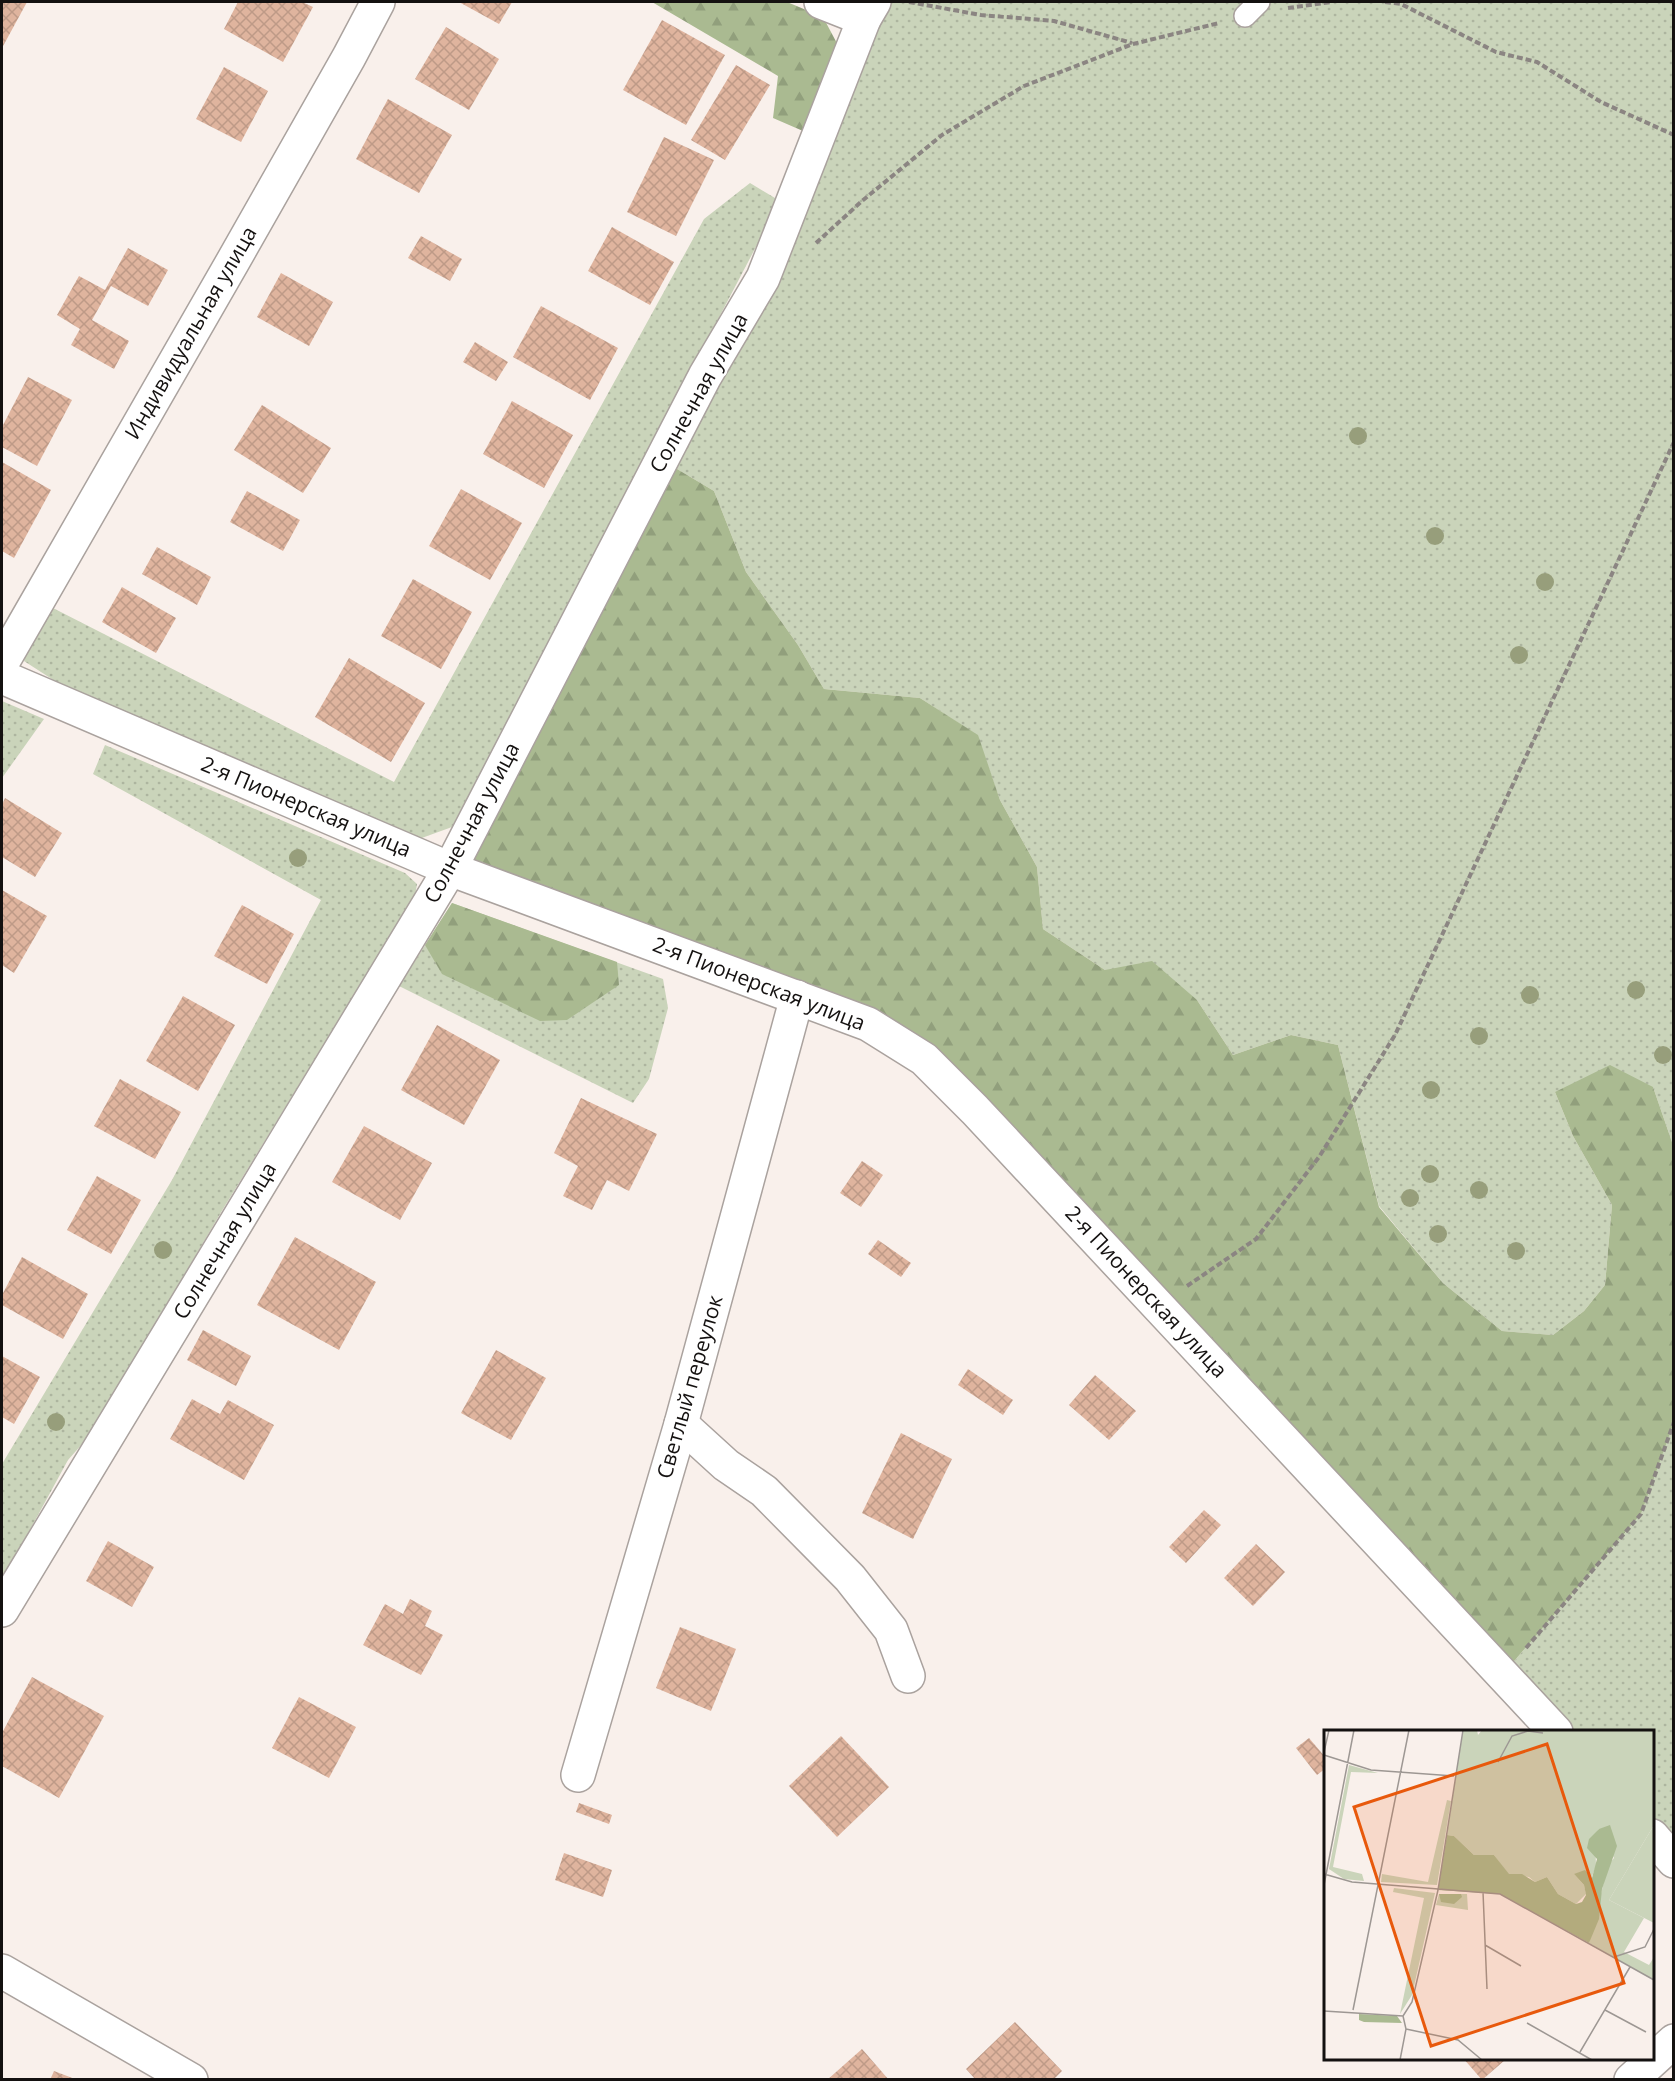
<svg xmlns="http://www.w3.org/2000/svg" width="1675" height="2081" viewBox="0 0 1675 2081" font-family="'Open Sans',sans-serif">
  <style>
    .grass { fill: url(#grass-dots) }
    .forest { fill: url(#forest-firs) }
    .building { fill: url(#building-cross-hatch) }
    .lines { fill: none; stroke-linecap: round; stroke-linejoin: round }
    .service-casing { stroke: #aaa29e; stroke-width: 24 }
    .minor-casing { stroke: #aaa29e; stroke-width: 36 }
    .path { stroke: #8b8582; stroke-width: 4; stroke-dasharray: 6 3; stroke-linecap: butt }
    .service { stroke: #fff; stroke-width: 21 }
    .minor { stroke: #fff; stroke-width: 33 }
    .tree { fill: #979e7b }
    .labels { text-anchor: middle; stroke-width: 5; stroke-linejoin: round; paint-order: stroke }
    .street-label { font-size: 21px; fill: #141110; stroke: #fff }
    .inset-road { fill: none; stroke: #9d9793; stroke-width: 1.5 }
    .view { fill: #e8590c; fill-opacity: 0.15; stroke: #e8590c; stroke-width: 3 }
    .inset-edge { fill: none; stroke: #141110; stroke-width: 3 }
  </style>
  <defs>
    <pattern id="grass-dots" width="8" height="8" patternUnits="userSpaceOnUse" patternTransform="scale(1.5)"><rect width="8" height="8" fill="#cad4ba"/><path d="M2 2h.1M6 6h.1" fill="none" stroke="#adb59f" stroke-width="1.8" stroke-linecap="round"/></pattern>
    <pattern id="forest-firs" width="22" height="20" patternUnits="userSpaceOnUse" patternTransform="scale(1.5)"><rect width="22" height="20" fill="#aaba91"/><path d="M5 1l3.5 6h-7zM16 11l3.5 6h-7z" fill="#919f7c"/></pattern>
    <pattern id="building-cross-hatch" width="8" height="8" patternUnits="userSpaceOnUse" patternTransform="scale(1.5)"><rect width="8" height="8" fill="#dfb49e"/><path d="M0 0l8 8M0 8l8-8" fill="none" stroke="#be9a87"/></pattern>
  </defs>
  <rect width="100%" height="100%" fill="#f9f0eb"/>
  <g class="grass">
    <path d="M874 2H1673V1145L1653 1087 1555 1092 1573 1136 1612 1205 1605 1285 1584 1311 1553 1335 1502 1331 1443 1283 1379 1206 1338 1045 1291 1035 1233 1055 1197 1000 1105 970 1043 929 1037 867 1000 800 977 735 920 698 824 689 798 645 746 572 714 491 662 460Z"/>
    <path d="M750 183 780 201 452 827 419 839 58 683 24 661 28 646 49 606 394 782 704 219Z"/>
    <path d="M2 701 44 719 2 778Z"/>
    <path d="M105 745 405 873 417 884 415 896 223 1209 91 1434 68 1460 2 1581V1464L172 1180 321 900 93 774Z"/>
    <path d="M452 903 663 979 668 1008 649 1079 633 1103 399 986Z"/>
    <path d="M1673 1422V1861L1653 1836 1652 1732 1556 1731 1503 1674 1641 1514Z"/>
  </g>
  <g class="forest">
    <path d="M652 2H787L823 17 840 49 803 131 773 118 778 76Z"/>
    <path d="M662 460 714 491 746 572 798 645 824 689 920 698 978 735 1000 800 1037 867 1043 929 1105 970 1152 961 1197 1000 1233 1055 1291 1035 1338 1045 1379 1207 1443 1283 1502 1331 1553 1335 1584 1311 1605 1285 1612 1205 1573 1136 1555 1092 1610 1065 1653 1087 1673 1145 1674 1422 1641 1514 1503 1674 924 1059 450 869Z"/>
    <path d="M452 903 617 962 619 985 567 1020 540 1021 442 974 425 945Z"/>
  </g>
  <g class="building">
    <path d="M2 2H27L2 48Z"/>
    <path d="M238 2H302L313 7 283 62 224 29Z"/>
    <path d="M459 2H512L499 24Z"/>
    <path d="M662 20 725 55 686 125 623 90Z"/>
    <path d="M446 27 499 59 469 110 415 79Z"/>
    <path d="M736 65 770 85 725 160 691 140Z"/>
    <path d="M224 67 268 91 241 142 196 119Z"/>
    <path d="M388 99 452 135 419 193 356 159Z"/>
    <path d="M664 137 714 160 676 236 627 212Z"/>
    <path d="M612 227 674 262 650 305 588 271Z"/>
    <path d="M421 236 462 259 450 281 408 258Z"/>
    <path d="M128 248 168 270 148 306 111 286 92 320 129 341 114 369 71 345 80 329 57 315 79 276 105 290Z"/>
    <path d="M281 273 333 302 309 346 257 317Z"/>
    <path d="M541 306 618 348 590 400 513 357Z"/>
    <path d="M475 342 508 362 496 381 463 362Z"/>
    <path d="M28 377 72 400 37 466 2 447V427Z"/>
    <path d="M512 401 573 435 544 488 483 454Z"/>
    <path d="M262 405 331 448 303 493 234 450Z"/>
    <path d="M2 462 51 490 14 558 2 551Z"/>
    <path d="M461 489 522 523 490 580 429 546Z"/>
    <path d="M247 491 300 520 283 551 230 522Z"/>
    <path d="M157 547 211 577 197 605 142 574Z"/>
    <path d="M413 579 472 612 441 669 381 636Z"/>
    <path d="M122 587 176 618 156 653 102 622Z"/>
    <path d="M349 658 425 703 391 762 315 717Z"/>
    <path d="M5 798 62 833 35 877 2 857V805Z"/>
    <path d="M2 890 47 916 14 973 2 965Z"/>
    <path d="M242 905 294 934 267 984 214 956Z"/>
    <path d="M183 996 235 1025 198 1091 146 1061Z"/>
    <path d="M437 1025 500 1060 464 1125 401 1090Z"/>
    <path d="M120 1079 181 1112 155 1159 94 1126Z"/>
    <path d="M581 1098 657 1134 629 1191 607 1180 592 1210 563 1196 578 1166 554 1153Z"/>
    <path d="M364 1126 432 1163 400 1220 332 1182Z"/>
    <path d="M862 1161 883 1175 861 1207 840 1193Z"/>
    <path d="M97 1176 141 1200 111 1254 67 1230Z"/>
    <path d="M295 1237 376 1282 339 1350 257 1305Z"/>
    <path d="M878 1240 911 1263 901 1277 868 1254Z"/>
    <path d="M22 1257 88 1294 63 1339 2 1305V1295Z"/>
    <path d="M203 1330 251 1356 236 1386 187 1360Z"/>
    <path d="M496 1350 546 1378 511 1440 461 1413Z"/>
    <path d="M2 1356 40 1377 14 1424 2 1417Z"/>
    <path d="M968 1369 1013 1400 1003 1415 958 1385Z"/>
    <path d="M1095 1375 1136 1411 1109 1440 1069 1405Z"/>
    <path d="M192 1399 220 1414 228 1400 274 1425 244 1480 170 1439Z"/>
    <path d="M901 1433 952 1459 913 1539 862 1513Z"/>
    <path d="M1204 1510 1221 1525 1186 1563 1169 1547Z"/>
    <path d="M108 1541 154 1567 132 1607 86 1581Z"/>
    <path d="M1256 1544 1285 1572 1253 1606 1224 1578Z"/>
    <path d="M410 1599 432 1611 425 1626 443 1635 421 1675 363 1645 385 1604 403 1614Z"/>
    <path d="M680 1627 736 1649 711 1711 656 1688Z"/>
    <path d="M32 1677 104 1716 59 1798 2 1766V1733Z"/>
    <path d="M299 1697 356 1727 329 1778 272 1748Z"/>
    <path d="M841 1736 889 1787 837 1837 789 1786Z"/>
    <path d="M1309 1738 1326 1758V1768L1317 1775 1296 1748Z"/>
    <path d="M579 1803 612 1815 609 1824 576 1812Z"/>
    <path d="M564 1853 612 1870 603 1897 555 1880Z"/>
    <path d="M1015 2022 1062 2071 1053 2080H976L966 2069Z"/>
    <path d="M862 2049 889 2080H827Z"/>
    <path d="M1463 2058H1504L1505 2060 1482 2080Z"/>
    <path d="M54 2071 75 2079V2080H50Z"/>
  </g>
  <g class="lines">
    <g class="service-casing">
      <path id="service" d="M1245 16 1259 2"/>
    </g>
    <g class="minor-casing">
      <g id="minor">
        <path d="M821 2 864 19"/>
        <path d="M2 663 232 263 349 57 378 2"/>
        <path d="M2 677 450 869 868 1024 924 1059 975 1110 1556 1732"/>
        <path d="M681 1424 726 1465 764 1491 850 1578 891 1630 908 1676"/>
        <path d="M2 1610 450 869 705 376 763 278 864 19 874 2"/>
        <path d="M578 1775 681 1424 797 997"/>
        <path d="M1652 1836 1674 1861"/>
        <path d="M2 1971 191 2080"/>
        <path d="M1631 2080 1674 2041"/>
      </g>
    </g>
    <g class="path">
      <path d="M909 2 981 15 1054 21 1132 43"/>
      <path d="M1385 2 1401 4 1496 52 1537 62 1601 102 1674 135"/>
      <path d="M1288 8 1332 2"/>
      <path d="M816 243 862 201 942 135 1024 86 1133 44 1219 23"/>
      <path d="M1187 1286 1256 1239 1319 1157 1395 1035 1674 442"/>
      <path d="M1526 1648 1641 1514 1674 1422"/>
    </g>
    <use href="#service" class="service"/>
    <use href="#minor" class="minor"/>
  </g>
  <g class="tree">
    <circle cx="1358" cy="436" r="9"/>
    <circle cx="1435" cy="536" r="9"/>
    <circle cx="1545" cy="582" r="9"/>
    <circle cx="1519" cy="655" r="9"/>
    <circle cx="298" cy="858" r="9"/>
    <circle cx="1636" cy="990" r="9"/>
    <circle cx="1530" cy="995" r="9"/>
    <circle cx="1479" cy="1036" r="9"/>
    <circle cx="1663" cy="1055" r="9"/>
    <circle cx="1431" cy="1090" r="9"/>
    <circle cx="1430" cy="1174" r="9"/>
    <circle cx="1479" cy="1190" r="9"/>
    <circle cx="1410" cy="1198" r="9"/>
    <circle cx="1438" cy="1234" r="9"/>
    <circle cx="163" cy="1250" r="9"/>
    <circle cx="1516" cy="1251" r="9"/>
    <circle cx="56" cy="1422" r="9"/>
  </g>
  <g class="labels">
    <g class="street-label">
      <text transform="translate(191 333) rotate(-60)" y="7">Индивидуальная улица</text>
      <text transform="translate(699 393) rotate(-61)" y="7">Солнечная улица</text>
      <text transform="translate(306 807) rotate(23)" y="7">2-я Пионерская улица</text>
      <text transform="translate(472 823) rotate(-62)" y="7">Солнечная улица</text>
      <text transform="translate(759 984) rotate(21)" y="7">2-я Пионерская улица</text>
      <text transform="translate(225 1241) rotate(-59)" y="7">Солнечная улица</text>
      <text transform="translate(1146 1292) rotate(47)" y="7">2-я Пионерская улица</text>
      <text transform="translate(690 1387) rotate(-74)" y="7">Светлый переулок</text>
    </g>
  </g>
  <g transform="translate(1324 1730)">
    <rect width="330" height="330" fill="#f9f0eb"/>
    <path d="M139 0H153L154 5 158 0H330V95L285 170 320 188 300 222 325 235 330 227V250L265 213 284 135 290 128 275 99 271 105 272 136 267 149 250 144 260 155 262 164 252 174 234 164 223 147 211 152 205 147 184 144 170 125H150L130 106 123 105ZM25 35 54 43 27 42 9 137 38 144 40 151 20 149 5 139ZM123 70 127 71 113 155 57 152 58 144 104 152ZM70 158 111 163 88 265 76 284 100 168 69 162ZM115 164H143L144 180 112 175Z" fill="#cad4ba"/>
    <path d="M286 95 293 116 278 159 275 189 265 213 176 164 114 160 123 105 130 106 150 125H170L185 144H198L211 152 223 147 234 164 252 174 258 172 262 165 260 155 250 144 261 140 268 148 273 129 263 118 265 109 275 99ZM115 164H137L138 167 130 174 117 172ZM35 284 73 286 78 293 40 292 35 290Z" fill="#aaba91"/>
    <path d="M330 95V193L285 170Z" fill="#cad4ba"/>
    <path class="inset-road" d="M0 22 5 0M0 25 47 40 130 46M174 32 188 6 204 1 219 3M0 144 28 152 176 164 330 250M0 155 30 0M159 162 163 259M161 215 197 236M290 227 321 217 330 199M29 280 85 0M281 280 322 302M0 281 79 286M79 286 88 272 114 160 139 0M203 293 268 330M82 299 134 310 158 330M256 322 306 237M76 330 82 299 79 286"/>
    <path class="view" d="M223 14 300 253 107 316 30 77Z"/>
    <rect width="330" height="330" class="inset-edge"/>
  </g>
  <rect width="1675" height="2081" fill="none" stroke="#141110" stroke-width="6"/>
</svg>
